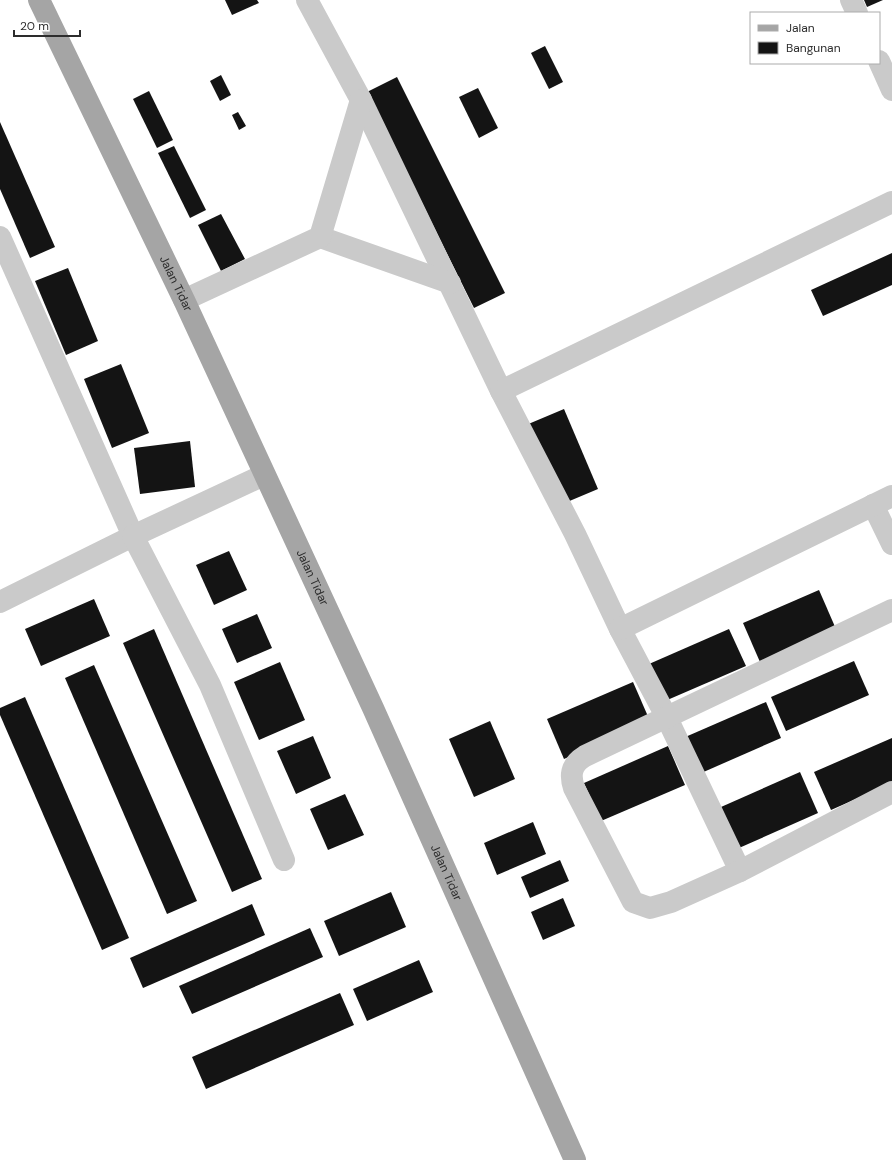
<svg xmlns="http://www.w3.org/2000/svg" width="892" height="1160" viewBox="0 0 892 1160" font-family="'DM Sans',sans-serif">
  <style>
    .building { fill: #141414 }
    .lines { fill: none; stroke-linecap: round; stroke-linejoin: round }
    .minor { stroke: #cacaca; stroke-width: 22 }
    .major { stroke: #a5a5a5; stroke-width: 22 }
    .labels { text-anchor: middle; stroke-width: 4; stroke-linejoin: round; paint-order: stroke }
    .street-label { font-size: 12px; fill: #2d2d2d; stroke: #fff }
  </style>
  <rect width="100%" height="100%" fill="#fff"/>
  <g class="building">
    <path d="M225 0H257L259 3 232 15Z"/>
    <path d="M864 0H883L867 7Z"/>
    <path d="M545 46 563 82 549 89 531 53Z"/>
    <path d="M221 75 231 95 220 101 210 81Z"/>
    <path d="M397 77 505 293 474 308 367 92Z"/>
    <path d="M478 88 498 128 479 138 459 97Z"/>
    <path d="M149 91 173 140 157 148 133 99Z"/>
    <path d="M238 112 246 126 239 130 232 115Z"/>
    <path d="M0 122 55 247 30 258 0 189Z"/>
    <path d="M174 146 206 210 190 218 158 153Z"/>
    <path d="M221 214 245 259 221 271 198 225Z"/>
    <path d="M892 253V285L823 316 811 290Z"/>
    <path d="M68 268 98 341 66 355 35 281Z"/>
    <path d="M121 364 149 433 112 448 84 379Z"/>
    <path d="M564 409 598 489 560 505 526 425Z"/>
    <path d="M190 441 195 487 140 494 134 448Z"/>
    <path d="M229 551 247 590 214 605 196 565Z"/>
    <path d="M819 590 836 629 760 662 743 623Z"/>
    <path d="M94 599 110 636 41 666 25 629Z"/>
    <path d="M257 614 272 648 237 663 222 629Z"/>
    <path d="M154 629 262 879 232 892 123 643Z"/>
    <path d="M729 629 746 666 665 701 649 664Z"/>
    <path d="M854 661 869 695 786 731 771 697Z"/>
    <path d="M280 662 305 720 259 740 234 682Z"/>
    <path d="M94 665 197 901 167 914 65 678Z"/>
    <path d="M633 682 650 721 564 759 547 719Z"/>
    <path d="M25 697 129 938 102 950 0 715V708Z"/>
    <path d="M766 702 781 738 699 774 683 738Z"/>
    <path d="M490 721 515 779 474 797 449 739Z"/>
    <path d="M313 736 331 778 296 794 277 751Z"/>
    <path d="M892 738V783L831 810 814 772Z"/>
    <path d="M668 746 685 785 601 821 584 783Z"/>
    <path d="M800 772 818 813 739 848 721 807Z"/>
    <path d="M345 794 364 835 328 850 310 809Z"/>
    <path d="M533 822 546 854 497 875 484 843Z"/>
    <path d="M560 860 569 881 530 898 521 877Z"/>
    <path d="M391 892 406 927 339 956 324 921Z"/>
    <path d="M563 898 575 926 543 940 531 912Z"/>
    <path d="M252 904 265 935 143 988 130 958Z"/>
    <path d="M310 928 323 957 192 1014 179 986Z"/>
    <path d="M419 960 433 992 367 1021 353 989Z"/>
    <path d="M340 993 354 1025 206 1089 192 1057Z"/>
  </g>
  <g class="lines">
    <g class="minor">
      <path d="M307 0 361 100 501 391 575 534 620 629 666 716 740 871"/>
      <path d="M851 0 857 13"/>
      <path d="M879 61 892 90"/>
      <path d="M0 237 133 536 0 602"/>
      <path d="M320 237 450 283"/>
      <path d="M184 300 320 237 361 100"/>
      <path d="M501 391 892 202"/>
      <path d="M264 475 133 536 210 685 284 860"/>
      <path d="M873 505 892 544"/>
      <path d="M892 610 585 756C572 764 569 773 574 788L633 902 650 908 671 902 740 871 892 792"/>
      <path d="M620 629 892 496"/>
    </g>
    <path class="major" id="s1" d="M39 0 184 300 373 708 575 1160"/>
  </g>
  <g class="labels">
    <g class="street-label">
      <text dy="4" stroke="none"><textPath href="#s1" startOffset="315">Jalan Tidar</textPath></text>
      <text dy="4" stroke="none"><textPath href="#s1" startOffset="639">Jalan Tidar</textPath></text>
      <text dy="4" stroke="none"><textPath href="#s1" startOffset="963">Jalan Tidar</textPath></text>
    </g>
  </g>
  <rect x="750" y="12" width="130" height="52" fill="#ffffff" stroke="#ababab"/>
  <rect x="758" y="25" width="20" height="6" fill="#a5a5a5" stroke="#ababab"/>
  <text x="786" y="32" font-size="12" fill="#2d2d2d">Jalan</text>
  <rect x="758" y="42" width="20" height="12" fill="#141414" stroke="#ababab"/>
  <text x="786" y="52" font-size="12" fill="#2d2d2d">Bangunan</text>
  <path d="M14 30v6h66v-6" fill="none" stroke="#2d2d2d" stroke-width="2"/>
  <text x="20" y="30" font-size="12" fill="#2d2d2d" stroke="#ffffff" stroke-width="3" paint-order="stroke">20 m</text>
</svg>
